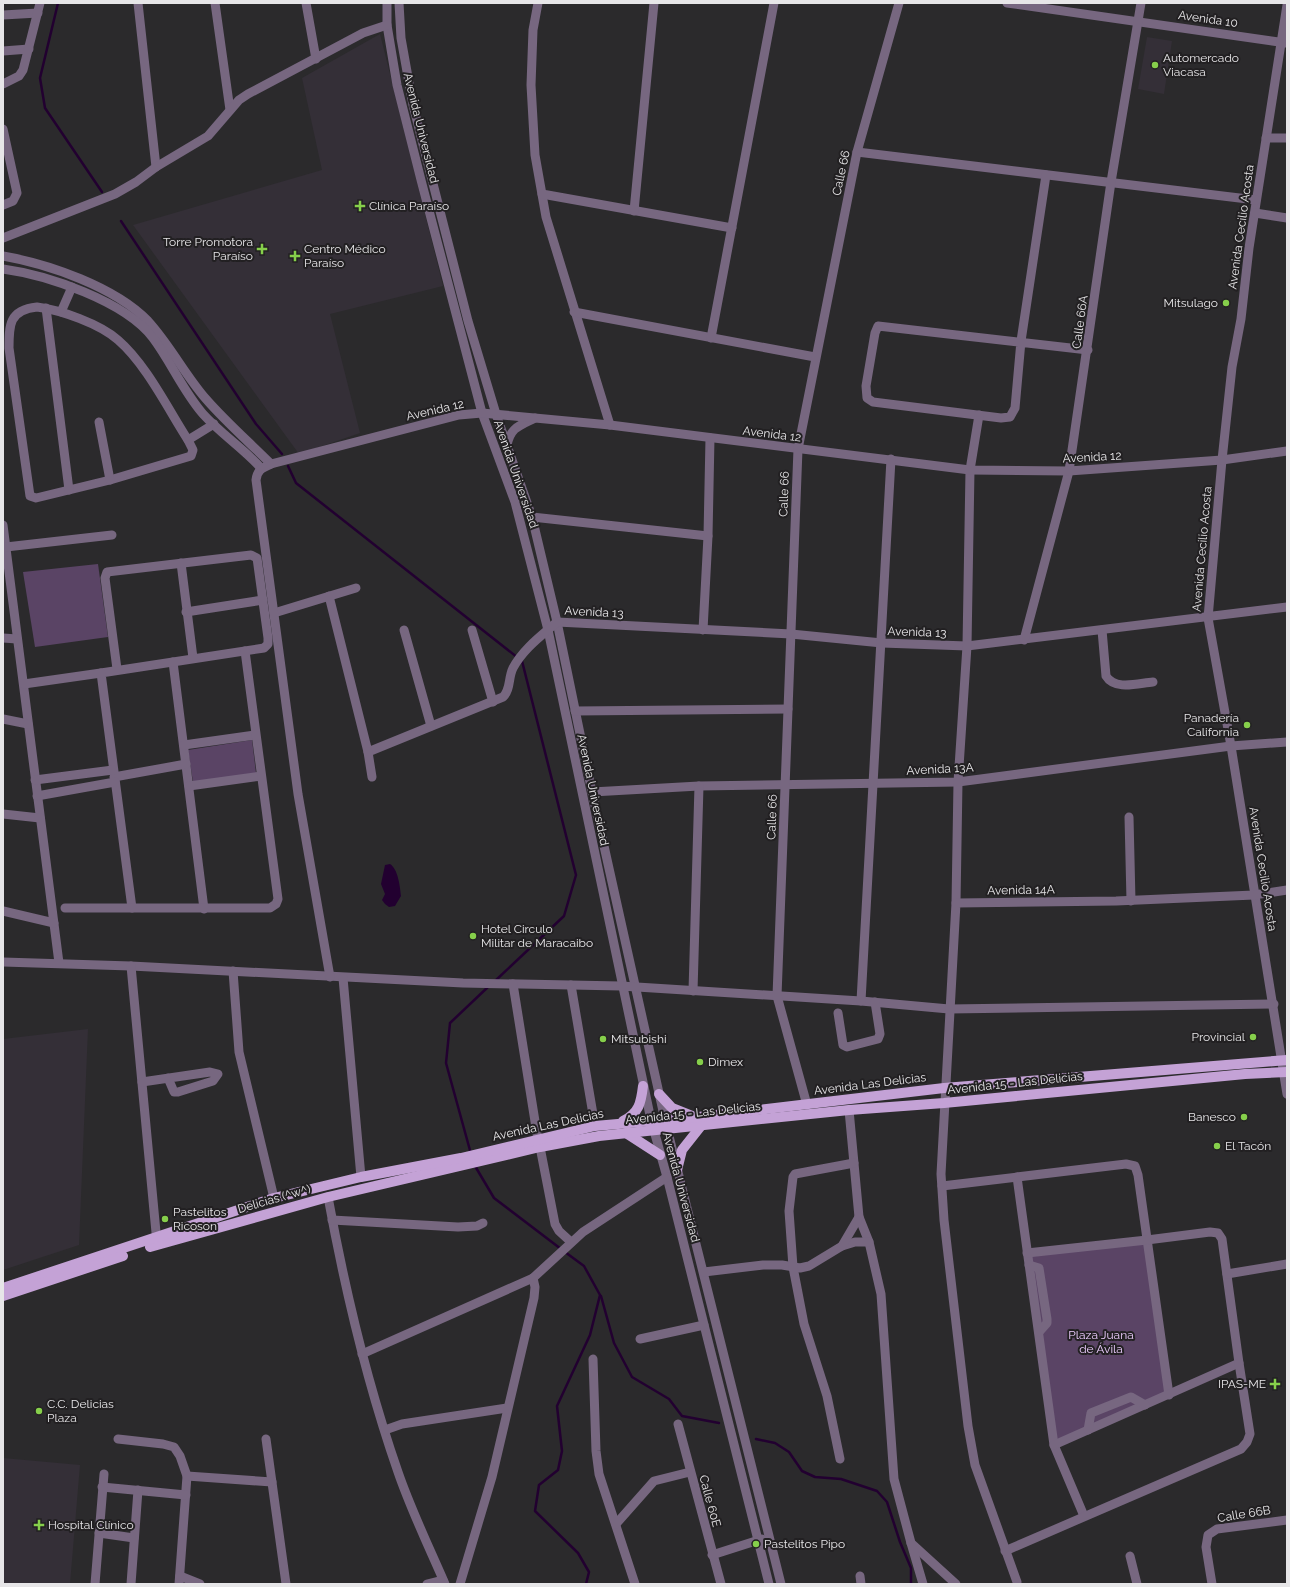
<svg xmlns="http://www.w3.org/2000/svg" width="1290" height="1587" viewBox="0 0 1290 1587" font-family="Raleway,sans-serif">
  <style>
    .built { fill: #342f37 }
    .green { fill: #5a4465 }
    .water { fill: #220030 }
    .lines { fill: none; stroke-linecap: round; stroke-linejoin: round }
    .stream { stroke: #220030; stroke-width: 2.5 }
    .minor { stroke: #776780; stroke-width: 9 }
    .major { stroke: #c4a2d6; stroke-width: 10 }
    .poi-dot { fill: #86cf4b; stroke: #222022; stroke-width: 1.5 }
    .labels { text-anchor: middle; stroke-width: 4; stroke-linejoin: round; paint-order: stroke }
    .street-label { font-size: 12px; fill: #e7e6e8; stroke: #222022 }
    .poi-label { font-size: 12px; fill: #e7e6e8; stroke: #222022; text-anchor: start }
    .park-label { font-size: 12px; fill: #ecccfe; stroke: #222022 }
  </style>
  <rect width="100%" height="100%" fill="#2b2a2c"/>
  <g class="built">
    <path d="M380 34 443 286 330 314 360 433 299 454 133 225 322 170 302 78Z"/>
    <path d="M1147 37 1172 41 1164 94 1138 89Z"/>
    <path d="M88 1029 79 1245 3 1270V1039Z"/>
    <path d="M3 1458 80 1465 70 1584H3Z"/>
  </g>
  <g class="green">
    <path d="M98 564 108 637 35 647 23 572Z"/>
    <path d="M252 740 256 773 193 782 188 750Z"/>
    <path d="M1145 1242 1167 1394 1056 1442 1030 1254Z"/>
  </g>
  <path class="water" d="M390 864C398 869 400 886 401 896L395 906 389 907 385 904 382 900 385 894 381 884 385 865Z"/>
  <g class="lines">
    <g class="stream">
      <path d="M58 3 40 78 45 108 102 192"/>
      <path d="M121 221 256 424 282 454"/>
      <path d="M288 466 296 483 522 661 576 875 564 916 495 981"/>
      <path d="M471 1154 446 1063 450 1023 488 987"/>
      <path d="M475 1166 494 1198 561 1249"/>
      <path d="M565 1252 584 1266 600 1295 590 1335 557 1406 562 1451 558 1470 539 1485 535 1511 578 1553 589 1572 586 1584"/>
      <path d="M601 1296 614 1343 632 1377 669 1399 682 1416 719 1423"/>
      <path d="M756 1439 775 1443 789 1452 802 1471 815 1477 841 1479 877 1491 887 1502 900 1542 911 1568V1584"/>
    </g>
    <g class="minor">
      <path d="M138 3 156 167"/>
      <path d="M215 3 230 110"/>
      <path d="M306 3 316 59"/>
      <path d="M387 3V25L397 85 421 180 482 413 515 502 548 630 651 1120 667 1177 769 1584"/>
      <path d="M399 3 401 38 413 105 468 321 496 414 532 517 557 622 592 792 665 1120 781 1584"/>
      <path d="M538 3 533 30 531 85 535 155 546 217 610 425"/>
      <path d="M1007 3 1286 43"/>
      <path d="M1287 5 1249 248 1241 319 1232 367 1222 460 1208 618 1231 746 1287 1094"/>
      <path d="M3 15 38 13"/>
      <path d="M3 51 29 49"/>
      <path d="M3 84 19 76 23 70 40 3"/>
      <path d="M3 129 17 193 13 201 3 205"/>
      <path d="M1266 138H1287"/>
      <path d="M857 152 1256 200"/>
      <path d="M1046 175 1021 341 1015 408 1010 417 1001 418 873 402 867 398 866 386 875 333 878 326 1088 350"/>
      <path d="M542 194 732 228"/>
      <path d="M634 211 654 3"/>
      <path d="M1255 213 1287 218"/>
      <path d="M3 238 115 194 136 182 156 167 208 136 239 100 248 94 363 33 387 25"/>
      <path d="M3 256C49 264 115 287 148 321 170 345 185 375 206 399 226 422 249 442 271 464"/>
      <path d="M3 269C47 275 125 301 153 338 171 362 183 391 203 414 221 434 243 448 261 468"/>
      <path d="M37 307C61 310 100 324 118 340 146 364 168 409 188 440L193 450 191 456 110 480 36 498 30 496 9 348C9 325 9 310 37 307Z"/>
      <path d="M46 308 69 490"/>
      <path d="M61 312 72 287"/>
      <path d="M574 312 815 357"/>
      <path d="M711 338 774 3"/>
      <path d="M99 422 110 480"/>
      <path d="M188 440 214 424"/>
      <path d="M507 445C511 427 519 426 535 418"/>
      <path d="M532 517 708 536"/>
      <path d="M3 525 59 963"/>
      <path d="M6 547 112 535"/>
      <path d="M181 563 193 658"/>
      <path d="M329 596 368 752 503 697C511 689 508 678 513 668 523 649 541 636 557 622L791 634 882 643 967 646 1287 607"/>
      <path d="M186 612 263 600"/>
      <path d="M274 613 356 588"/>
      <path d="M404 630 431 726"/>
      <path d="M472 630 493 702"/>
      <path d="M703 630 708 536 710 438"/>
      <path d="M1102 630 1106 676C1115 691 1139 683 1153 682"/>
      <path d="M3 638 17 639"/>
      <path d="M1024 640 1069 471 1111 182 1141 3"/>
      <path d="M173 662 204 909"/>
      <path d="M117 669 105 578 107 572 251 555 257 558 268 638V644L264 648 101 673 132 908"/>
      <path d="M24 684 101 673"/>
      <path d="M575 711 788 709"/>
      <path d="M3 719 28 724"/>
      <path d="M184 745 255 735"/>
      <path d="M368 752 372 777"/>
      <path d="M114 777 186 764"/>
      <path d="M35 780 113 770"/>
      <path d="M189 786 261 776"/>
      <path d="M592 792 699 786 958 782 1231 746 1287 742"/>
      <path d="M37 796 115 782"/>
      <path d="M3 814 40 818"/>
      <path d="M1129 817 1131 901"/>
      <path d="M956 903 958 782 967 646 970 470 979 415"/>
      <path d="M65 908H270L276 904 278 899 245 651"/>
      <path d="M3 911 54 923"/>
      <path d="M3 962 131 966 463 983 621 986 861 1001 949 1009 1274 1004"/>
      <path d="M131 966 157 1243"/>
      <path d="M233 971 239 1052 274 1198"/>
      <path d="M330 977 298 794 256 480C257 470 262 468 271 464L459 415 482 413 610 425 970 470 1069 471 1222 460 1287 451"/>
      <path d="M343 978 361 1177"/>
      <path d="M513 984 538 1140"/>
      <path d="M571 985 595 1126"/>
      <path d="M693 991 699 786"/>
      <path d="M861 1001 891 459"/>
      <path d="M838 1013 843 1045 847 1047 878 1039 880 1034 875 1002"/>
      <path d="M142 1082 210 1072 218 1074 213 1081 178 1092H174L168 1078"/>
      <path d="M807 1105 777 996 798 449 857 152 899 3"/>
      <path d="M849 1110 859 1217 869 1242 881 1294 894 1479 911 1543 956 1584"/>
      <path d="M540 1147 555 1224 559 1231 571 1242"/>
      <path d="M1017 1177 1054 1445 1084 1516"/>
      <path d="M942 1186 1126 1164 1135 1166 1138 1175 1169 1395"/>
      <path d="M328 1197C345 1290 367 1383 398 1472 411 1510 429 1547 445 1584"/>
      <path d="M332 1220 458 1227 477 1226 483 1223"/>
      <path d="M842 1246 855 1242H869"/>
      <path d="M1027 1253 1147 1240 1210 1232 1218 1233 1222 1239 1239 1363 1054 1445"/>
      <path d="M1029 1265 1039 1268 1047 1319V1323L1039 1332"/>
      <path d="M704 1272 763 1265H782L800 1268 809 1266 842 1246 859 1217"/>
      <path d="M1227 1274 1287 1264"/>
      <path d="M640 1339 704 1325"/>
      <path d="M362 1354 533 1278 583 1232 667 1177"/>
      <path d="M593 1359 596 1451 599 1474 635 1584"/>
      <path d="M678 1424 721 1584"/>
      <path d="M385 1430 402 1424 507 1408"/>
      <path d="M1088 1430 1091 1413 1131 1397 1145 1405"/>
      <path d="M118 1439 163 1444 174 1447 180 1456 187 1476 179 1584"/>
      <path d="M266 1439 286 1584"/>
      <path d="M840 1459 827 1396 804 1324 793 1267 789 1211 793 1177 795 1174 854 1163"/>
      <path d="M187 1476 272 1482"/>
      <path d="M102 1487 186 1495"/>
      <path d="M616 1524 654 1481 690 1472"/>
      <path d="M99 1533 134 1538"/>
      <path d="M911 1543 923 1584"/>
      <path d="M1005 1551 1241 1449 1247 1442 1250 1434 1239 1363"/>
      <path d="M712 1555 762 1539"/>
      <path d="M1130 1556 1137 1584"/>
      <path d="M180 1576 200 1584"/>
      <path d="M860 1576 861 1584"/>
      <path d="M1017 1582 975 1465 968 1426 944 1220 941 1174 956 903 1116 901 1254 895 1287 890"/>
      <path d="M95 1584 104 1474"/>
      <path d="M131 1584 138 1490"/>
      <path d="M427 1584 443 1580"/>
      <path d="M460 1584 492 1477 534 1298 535 1287 533 1278"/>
      <path d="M1212 1584 1206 1547 1208 1535 1217 1529 1287 1520"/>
    </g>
    <g class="major">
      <path d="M659 1094 672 1108 692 1116"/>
      <path d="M623 1121C639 1113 641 1103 643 1086"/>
      <path d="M626 1133 660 1155"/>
      <path d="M677 1170 682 1150 701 1126"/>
      <path d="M150 1247 328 1197 540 1147 599 1136 849 1110 944 1103 1245 1074 1287 1072"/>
      <path d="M3 1288 274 1198 361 1177 461 1158 595 1126 698 1117 944 1088 1287 1060"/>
      <path d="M3 1296 123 1256"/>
    </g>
  </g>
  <g class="poi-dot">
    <circle cx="1155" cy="65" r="4"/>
    <path d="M358 200h4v4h4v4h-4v4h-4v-4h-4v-4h4z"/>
    <path d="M260 243h4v4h4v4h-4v4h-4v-4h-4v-4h4z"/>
    <path d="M293 250h4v4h4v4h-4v4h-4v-4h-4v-4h4z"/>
    <circle cx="1226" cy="303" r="4"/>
    <circle cx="1247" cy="725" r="4"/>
    <circle cx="473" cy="936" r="4"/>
    <circle cx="1253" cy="1037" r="4"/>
    <circle cx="603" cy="1039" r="4"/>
    <circle cx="700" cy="1062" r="4"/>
    <circle cx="1244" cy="1117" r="4"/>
    <circle cx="1217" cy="1146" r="4"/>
    <circle cx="165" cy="1219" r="4"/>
    <path d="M1273 1378h4v4h4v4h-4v4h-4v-4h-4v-4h4z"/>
    <circle cx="39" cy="1411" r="4"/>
    <path d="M37 1519h4v4h4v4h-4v4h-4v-4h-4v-4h4z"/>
    <circle cx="756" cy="1544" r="4"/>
  </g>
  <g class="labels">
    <g class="street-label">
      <text transform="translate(1208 19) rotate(8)" y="4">Avenida 10</text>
      <text transform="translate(421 128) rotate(76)" y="4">Avenida Universidad</text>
      <text transform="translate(841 173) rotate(-78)" y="4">Calle 66</text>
      <text transform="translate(1241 227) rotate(-82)" y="4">Avenida Cecilio Acosta</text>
      <text transform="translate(1080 322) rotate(-82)" y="4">Calle 66A</text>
      <text transform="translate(435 410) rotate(-13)" y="4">Avenida 12</text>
      <text transform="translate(772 434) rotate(7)" y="4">Avenida 12</text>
      <text transform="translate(1092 457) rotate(-3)" y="4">Avenida 12</text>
      <text transform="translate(516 474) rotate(71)" y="4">Avenida Universidad</text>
      <text transform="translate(784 494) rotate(-88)" y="4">Calle 66</text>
      <text transform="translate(1202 549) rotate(-85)" y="4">Avenida Cecilio Acosta</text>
      <text transform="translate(594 612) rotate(3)" y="4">Avenida 13</text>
      <text transform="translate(917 632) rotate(2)" y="4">Avenida 13</text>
      <text transform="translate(940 769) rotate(-3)" y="4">Avenida 13A</text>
      <text transform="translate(593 790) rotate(78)" y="4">Avenida Universidad</text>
      <text transform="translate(772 817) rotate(-88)" y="4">Calle 66</text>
      <text transform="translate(1263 869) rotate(81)" y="4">Avenida Cecilio Acosta</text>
      <text transform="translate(1021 890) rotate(-1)" y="4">Avenida 14A</text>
      <text transform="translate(1015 1083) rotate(-6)" y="4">Avenida 15 - Las Delicias</text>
      <text transform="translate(870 1084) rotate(-7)" y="4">Avenida Las Delicias</text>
      <text transform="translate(693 1113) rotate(-6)" y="4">Avenida 15 - Las Delicias</text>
      <text transform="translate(548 1125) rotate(-12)" y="4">Avenida Las Delicias</text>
      <text transform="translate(681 1187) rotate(75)" y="4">Avenida Universidad</text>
      <text transform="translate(274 1199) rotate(-16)" y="4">Delicias (^w^)</text>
      <text transform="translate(710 1501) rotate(75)" y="4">Calle 60E</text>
      <text transform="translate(1244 1514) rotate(-9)" y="4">Calle 66B</text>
    </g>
    <g class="poi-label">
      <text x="1163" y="62">Automercado<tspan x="1163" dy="14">Viacasa</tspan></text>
      <text x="369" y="210">Clínica Paraíso</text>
      <text x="253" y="246" text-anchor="end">Torre Promotora<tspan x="253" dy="14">Paraíso</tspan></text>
      <text x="304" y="253">Centro Médico<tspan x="304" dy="14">Paraíso</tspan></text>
      <text x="1218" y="307" text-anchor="end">Mitsulago</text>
      <text x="1239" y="722" text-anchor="end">Panadería<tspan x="1239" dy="14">California</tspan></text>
      <text x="481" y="933">Hotel Circulo<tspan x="481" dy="14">Militar de Maracaibo</tspan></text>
      <text x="1245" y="1041" text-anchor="end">Provincial</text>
      <text x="611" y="1043">Mitsubishi</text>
      <text x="708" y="1066">Dimex</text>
      <text x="1236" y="1121" text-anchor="end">Banesco</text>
      <text x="1225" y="1150">El Tacón</text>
      <text x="173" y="1216">Pastelitos<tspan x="173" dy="14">Ricoson</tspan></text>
      <text x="1266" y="1388" text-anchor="end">IPAS-ME</text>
      <text x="47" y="1408">C.C. Delicias<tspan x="47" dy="14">Plaza</tspan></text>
      <text x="48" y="1529">Hospital Clínico</text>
      <text x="764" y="1548">Pastelitos Pipo</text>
    </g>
    <g class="park-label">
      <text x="1101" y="1339">Plaza Juana<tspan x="1101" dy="14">de Ávila</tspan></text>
    </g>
  </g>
  <rect width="1290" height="1587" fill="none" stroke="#e7e6e8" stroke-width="8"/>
</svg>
